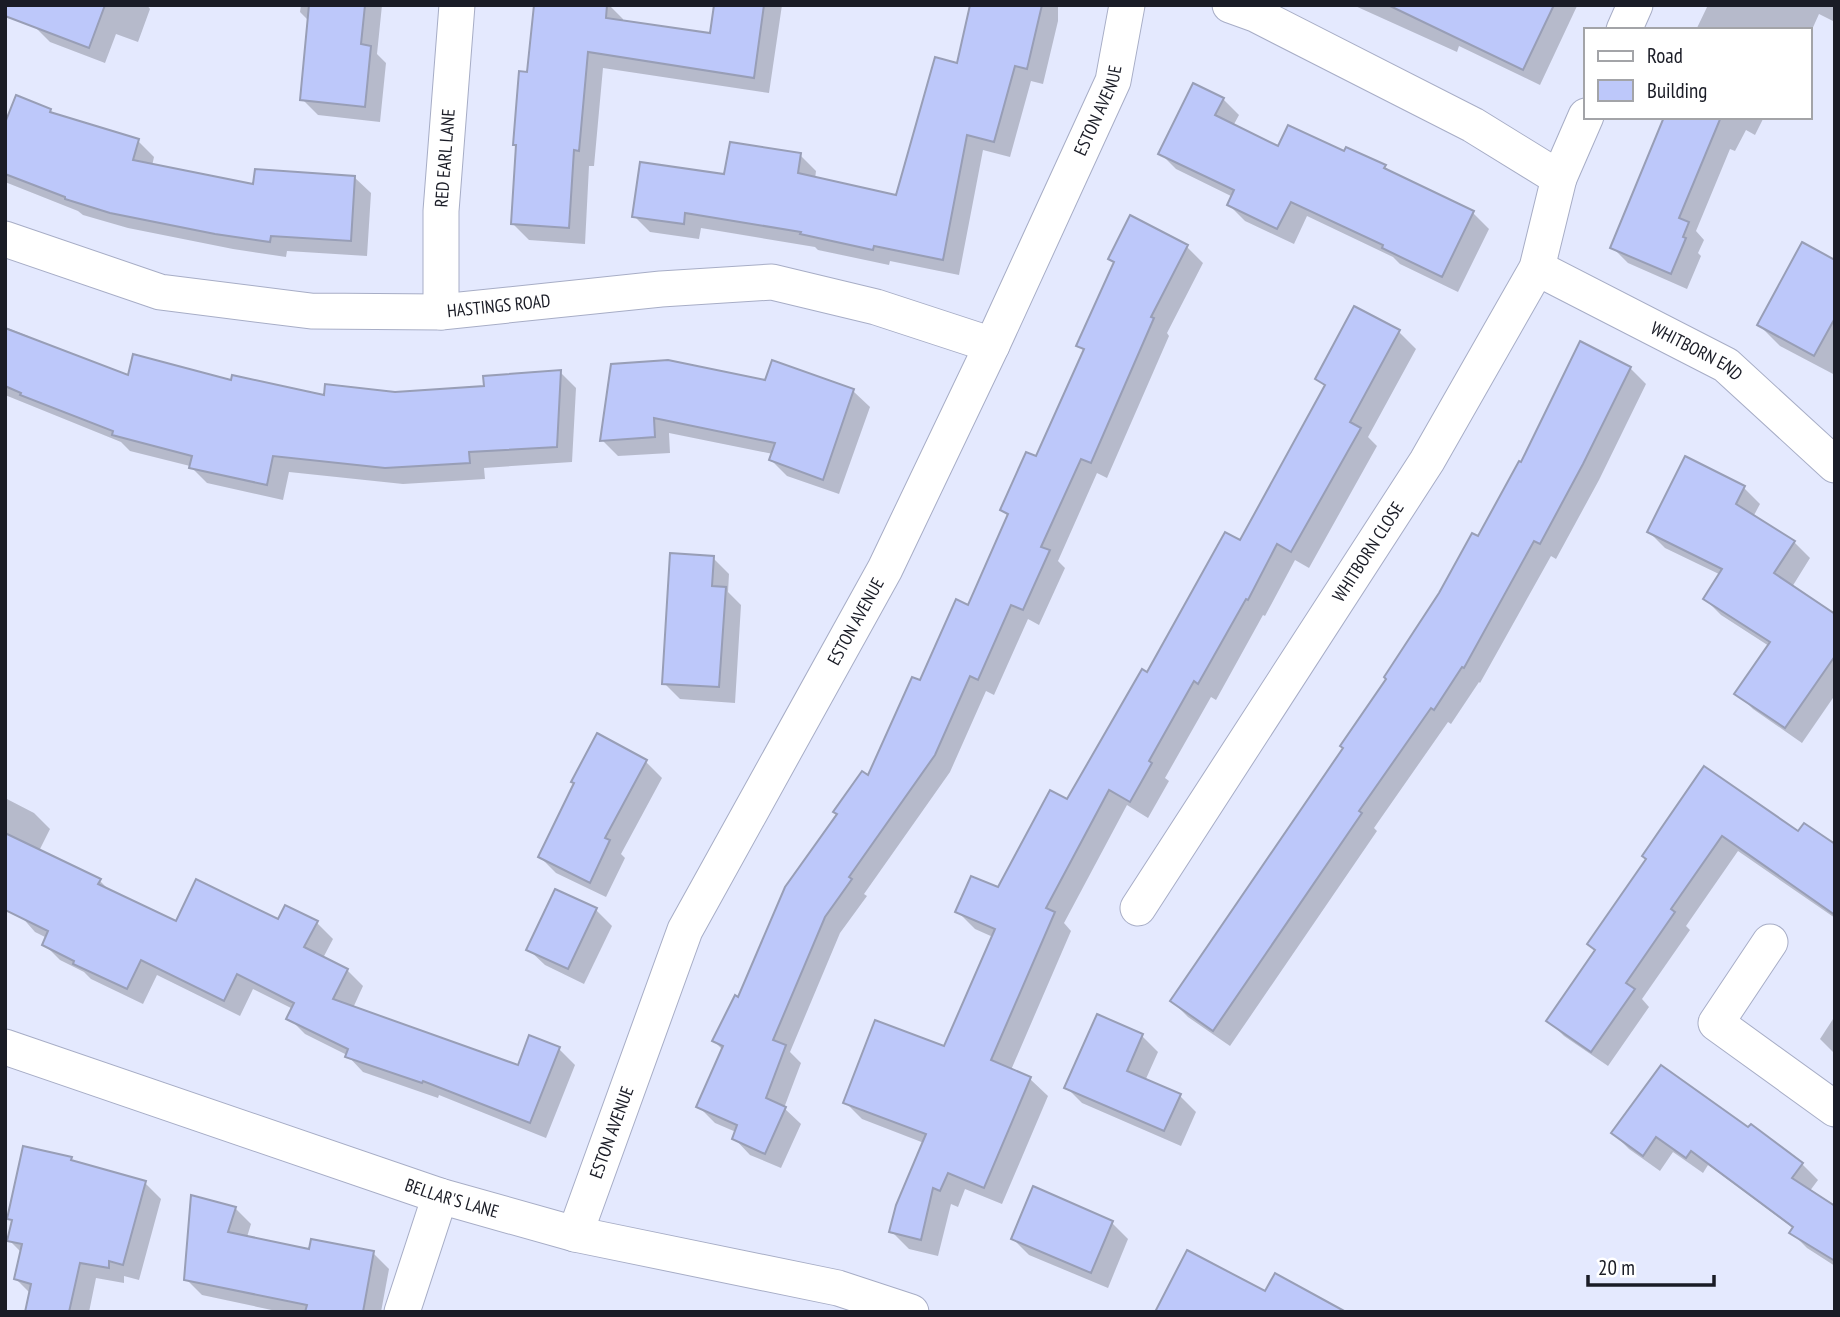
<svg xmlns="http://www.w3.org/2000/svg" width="1840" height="1317" viewBox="0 0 1840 1317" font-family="'PT Sans Narrow',sans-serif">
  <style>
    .shadow { fill: #0003 }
    .building { fill: #bdc8fa; stroke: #989eb6; stroke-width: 2 }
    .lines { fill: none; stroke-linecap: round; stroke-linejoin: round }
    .minor-casing { stroke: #a7adc6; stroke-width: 37 }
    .minor { stroke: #fff; stroke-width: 35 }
    .labels { text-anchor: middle; stroke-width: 5; stroke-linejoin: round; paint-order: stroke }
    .street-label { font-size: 18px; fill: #1a1c26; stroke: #fff }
  </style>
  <rect width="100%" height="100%" fill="#e4e9fe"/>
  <g class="shadow">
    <path d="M41 5H147L150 9 138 42 116 34 105 63 50 42 34 26Z"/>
    <path d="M301 5H382L377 54 386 63 380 122 318 115 302 99 309 21 300 12Z"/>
    <path d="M536 5H609L623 19V22L711 35 716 5H782L769 93 603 68 594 166H589L585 244 529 240 513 224 518 148 515 144 529 74Z"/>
    <path d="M972 5H1058V21L1043 84 1031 81 1010 157 983 150 959 275 890 261 889 265 818 250 815 247 701 228 699 239 650 232 634 216 726 176 800 155 816 171 815 179 898 197 958 65Z"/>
    <path d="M1353 5H1577V6L1540 85 1459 46 1457 52Z"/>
    <path d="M1708 5H1835V22L1819 14 1810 34V30H1696Z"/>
    <path d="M1223 99 1239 115 1233 126 1279 148 1345 153 1384 166 1393 174 1473 213 1489 229 1458 292 1400 264 1393 257 1307 216 1294 244 1245 221 1229 205 1233 197 1176 169 1160 153Z"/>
    <path d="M50 110 56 116 138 141 154 157 152 166 255 186 354 177 371 193 367 256 287 251 286 257 233 249 128 228 83 215 78 211 5 182V116L9 118Z"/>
    <path d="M1666 117H1764L1755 135 1746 130 1735 151 1730 149 1696 231 1704 240 1698 253 1701 256 1687 289 1628 263 1612 247Z"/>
    <path d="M1131 217 1187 247 1203 263 1167 333 1169 336 1107 478 1097 473 1058 561 1065 568 1039 625 1028 619 994 695 986 691 950 772 864 894 867 896 840 933 790 1052 801 1063 784 1108 801 1124 781 1168 750 1155 734 1138 736 1132 715 1123 699 1107 723 1050 714 1041 869 778 920 683 969 607 1009 517 1002 510 1037 458 1085 352 1078 345 1115 263 1110 258Z"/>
    <path d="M1835 262V375L1780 346 1759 325Z"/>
    <path d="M5 327 28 336 32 340 129 378 232 383 325 397 486 388 560 372 576 388 572 462 484 468 485 479 403 484 289 472 283 500 207 483 190 466 130 451 121 442 5 395Z"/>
    <path d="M1399 332 1416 349 1368 437 1377 446 1309 568 1295 560 1265 616 1263 615 1216 700 1211 697 1165 778 1169 781 1148 818 1127 805 1064 923 1071 931 1011 1070 1030 1079 1048 1096 1002 1204 965 1189 958 1207 951 1204 938 1256 909 1249 891 1231 924 1143 862 1119 845 1102 945 1048 993 937 975 929 957 911 999 890 1068 801 1147 674 1240 543 1326 387 1317 379Z"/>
    <path d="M668 362 766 382 853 391 870 407 839 494 787 476 771 460 773 454 669 433 670 453 618 456 602 440Z"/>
    <path d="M1630 368 1646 384 1599 480 1556 559 1551 556 1480 683 1479 682 1451 724 1448 722 1374 828 1377 831 1230 1046 1188 1017 1172 1001 1345 749 1479 538 1522 465Z"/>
    <path d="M1744 488 1760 504 1753 517 1794 542 1810 558 1792 587 1835 616V695L1802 743 1753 709 1737 693 1769 646 1721 615 1705 599 1721 575 1665 548 1649 532Z"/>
    <path d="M713 558 729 574 728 592 741 605 735 703 680 699 664 683Z"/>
    <path d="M646 762 662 778 621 854 625 858 606 897 556 873 540 857Z"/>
    <path d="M1704 768 1799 833 1835 847V918L1738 851 1686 926 1690 930 1642 999 1649 1007 1608 1066 1564 1036 1548 1020 1597 951 1648 859Z"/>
    <path d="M5 798 34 813 50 829 39 851 100 881 111 892 177 923H317L333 939 323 958 347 970 363 986 353 1008 519 1068 559 1049 575 1065 546 1138 439 1095 438 1098 363 1072 347 1055 305 1034 289 1018 293 1009 253 989 240 1016 157 975 143 1004 91 979 84 972 60 960 44 944 47 938 35 932 5 898Z"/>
    <path d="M596 910 612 926 584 984 545 965 528 949Z"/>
    <path d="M1835 1016V1054L1820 1039Z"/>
    <path d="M1142 1036 1158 1052 1145 1081 1180 1096 1196 1112 1181 1146 1082 1103 1066 1087Z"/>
    <path d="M1748 1130 1802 1164 1818 1180 1809 1192 1835 1208V1266L1807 1248 1791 1232 1794 1229 1708 1165 1703 1173 1673 1152 1660 1171 1629 1149 1613 1133Z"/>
    <path d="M71 1159 75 1163 145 1183 161 1199 139 1280 124 1276V1283L96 1278 89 1312H27L31 1294 16 1279 22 1253 9 1240 13 1223 9 1218Z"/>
    <path d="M1034 1188 1112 1223 1128 1239 1108 1288 1029 1255 1013 1239Z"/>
    <path d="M235 1208 251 1224 247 1237 311 1251 373 1253 389 1269 381 1312H281L202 1295 186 1279Z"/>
  </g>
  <g class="building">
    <path d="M5 5H105L89 48 5 16Z"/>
    <path d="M309 5H365L361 44 371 46 365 107 300 100Z"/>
    <path d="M534 5H607L606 18 710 33 714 5H764L754 78 588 52 579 151 574 150 569 228 511 224 516 145H513L519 71 527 72Z"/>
    <path d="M970 5H1042L1027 69 1015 66 994 142 967 135 943 260 874 246 873 250 800 234 801 232 685 213 684 224 632 217 640 162 724 174 730 142 801 153 798 173 896 195 935 57 957 63Z"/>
    <path d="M1388 5H1554L1523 70Z"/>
    <path d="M1193 83 1224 98 1215 115 1278 146 1288 125 1344 151 1346 147 1386 165 1384 168 1474 211 1442 277 1382 248 1383 245 1291 202 1277 229 1227 205 1234 190 1158 154Z"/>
    <path d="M16 95 51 109 50 112 139 139 133 160 253 184 255 169 355 176 351 241 271 236 270 242 215 234 110 213 65 199V197L5 174V123Z"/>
    <path d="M1664 117H1721L1679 218 1689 222 1683 237 1686 238 1671 274 1610 248Z"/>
    <path d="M1130 215 1188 245 1151 317 1154 318 1091 463 1081 459 1041 547 1050 550 1023 610 1011 605 978 680 970 676 935 755 849 877 852 879 825 917 773 1040 786 1045 766 1098 786 1107 765 1154 732 1139 737 1125 696 1107 723 1046 712 1041 735 995 738 997 785 887 837 814 833 812 862 771 868 775 912 677 920 680 956 599 968 605 1008 514 1000 510 1026 452 1036 456 1084 349 1076 346 1114 262 1108 259Z"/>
    <path d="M1802 242 1835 260V318L1814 356 1757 325Z"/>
    <path d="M1354 306 1400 330 1350 422 1361 428 1291 552 1277 544 1248 600 1246 599 1198 684 1194 681 1149 761 1152 763 1130 802 1109 790 1046 908 1055 912 991 1060 1031 1077 984 1188 948 1173 940 1191 933 1188 921 1240 889 1232 896 1205 926 1134 843 1103 875 1020 944 1046 995 929 955 912 971 876 998 887 1050 790 1067 799 1142 669 1147 672 1225 532 1240 540 1325 385 1315 379Z"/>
    <path d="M5 328 128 375 133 354 231 380 232 375 324 395 325 384 395 392 484 386 483 376 561 370 557 447 469 452 470 463 385 468 273 456 267 485 189 468 192 456 112 435 113 431 20 395 21 393 5 386Z"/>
    <path d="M1580 341 1631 367 1583 464 1540 544 1534 541 1464 668 1462 667 1434 710 1431 708 1359 811 1362 813 1213 1031 1170 1001 1343 748 1340 746 1386 679 1384 677 1439 593 1472 533 1478 536 1519 461 1521 462Z"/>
    <path d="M668 360 765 380 772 360 854 389 823 480 769 460 775 443 654 418 655 437 600 441 611 364Z"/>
    <path d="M1685 456 1745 486 1736 504 1795 541 1774 573 1835 614V656L1785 728 1734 694 1770 642 1703 599 1722 569 1647 532Z"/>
    <path d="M670 553 714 556 712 586 726 587 719 687 662 684Z"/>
    <path d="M597 733 647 760 605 838 610 840 590 883 538 857 574 783 571 782Z"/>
    <path d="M1704 766 1798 831 1804 823 1835 844V915L1722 836 1671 909 1675 912 1626 983 1635 989 1591 1052 1546 1021 1595 950 1587 944 1646 859 1642 856Z"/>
    <path d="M5 833 101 879 98 884 176 921 196 879 278 919 285 905 318 921 304 947 348 969 333 999 518 1065 529 1035 560 1047 530 1123 423 1081 422 1083 345 1057 348 1049 286 1019 294 1003 237 974 224 1001 141 960 127 989 73 964 74 961 42 945 48 931 5 910Z"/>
    <path d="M555 889 597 908 568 969 526 950Z"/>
    <path d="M1097 1014 1143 1034 1127 1071 1181 1094 1164 1131 1064 1088Z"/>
    <path d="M1661 1065 1748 1127 1751 1124 1803 1163 1792 1178 1835 1206V1261L1789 1233 1793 1227 1691 1151 1686 1158 1656 1137 1643 1156 1611 1133Z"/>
    <path d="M23 1146 72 1157 71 1160 146 1181 123 1265 109 1261V1268L80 1263 69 1312H25L31 1284 14 1279 22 1244 7 1241 12 1220 7 1219Z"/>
    <path d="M1033 1186 1113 1221 1091 1273 1011 1239Z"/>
    <path d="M191 1195 236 1207 228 1232 309 1249 311 1239 374 1251 363 1312H305L307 1305 184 1280Z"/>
    <path d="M1187 1250 1265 1291 1275 1273 1346 1312H1155Z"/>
  </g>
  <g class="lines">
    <g class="minor-casing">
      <g id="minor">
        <path d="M1624 30 1635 5"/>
        <path d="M1559 178 1586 116"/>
        <path id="s1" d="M5 239 160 292 311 311 441 312 661 289 772 282 876 307 992 345"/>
        <path id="s2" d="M1537 268 1726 365 1835 465"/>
        <path id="s3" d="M441 312V211L457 5"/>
        <path id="s4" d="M1138 908 1427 461 1537 268 1559 178 1473 125 1255 14 1230 5"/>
        <path d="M1770 942 1716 1023 1835 1109"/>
        <path id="s5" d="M5 1047 440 1196 575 1234 838 1288 911 1312"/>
        <path id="s6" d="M575 1234 685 930 885 569 992 345 1113 81 1127 5"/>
        <path d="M402 1312 440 1196"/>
      </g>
    </g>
    <use href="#minor" class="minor"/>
  </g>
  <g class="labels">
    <g class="street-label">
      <text dy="6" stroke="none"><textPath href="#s6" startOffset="1242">ESTON AVENUE</textPath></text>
      <text dy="6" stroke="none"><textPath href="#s3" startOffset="154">RED EARL LANE</textPath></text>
      <text dy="6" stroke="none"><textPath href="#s1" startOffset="504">HASTINGS ROAD</textPath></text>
      <text dy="6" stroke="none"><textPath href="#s2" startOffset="180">WHITBORN END</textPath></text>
      <text dy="6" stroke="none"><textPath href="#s4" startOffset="424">WHITBORN CLOSE</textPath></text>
      <text dy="6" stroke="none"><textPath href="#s6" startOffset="676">ESTON AVENUE</textPath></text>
      <text dy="6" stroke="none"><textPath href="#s6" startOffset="108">ESTON AVENUE</textPath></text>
      <text dy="6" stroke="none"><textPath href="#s5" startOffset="472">BELLAR'S LANE</textPath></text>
    </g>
  </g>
  <rect width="1840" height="1317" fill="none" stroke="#1a1c26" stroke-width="14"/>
  <rect x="1584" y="28" width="228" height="91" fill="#ffffff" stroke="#a3a4a8" stroke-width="2"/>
  <rect x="1598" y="51" width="35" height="10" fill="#ffffff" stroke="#a3a4a8" stroke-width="2"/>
  <text x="1647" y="63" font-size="21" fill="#1a1c26">Road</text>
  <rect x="1598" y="80" width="35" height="21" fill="#bdc8fa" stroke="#a3a4a8" stroke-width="2"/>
  <text x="1647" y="98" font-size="21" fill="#1a1c26">Building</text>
  <path d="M1588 1275v10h126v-10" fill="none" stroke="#1a1c26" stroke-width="3.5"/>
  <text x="1598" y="1275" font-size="21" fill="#1a1c26" stroke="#ffffff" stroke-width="5" paint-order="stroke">20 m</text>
</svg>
